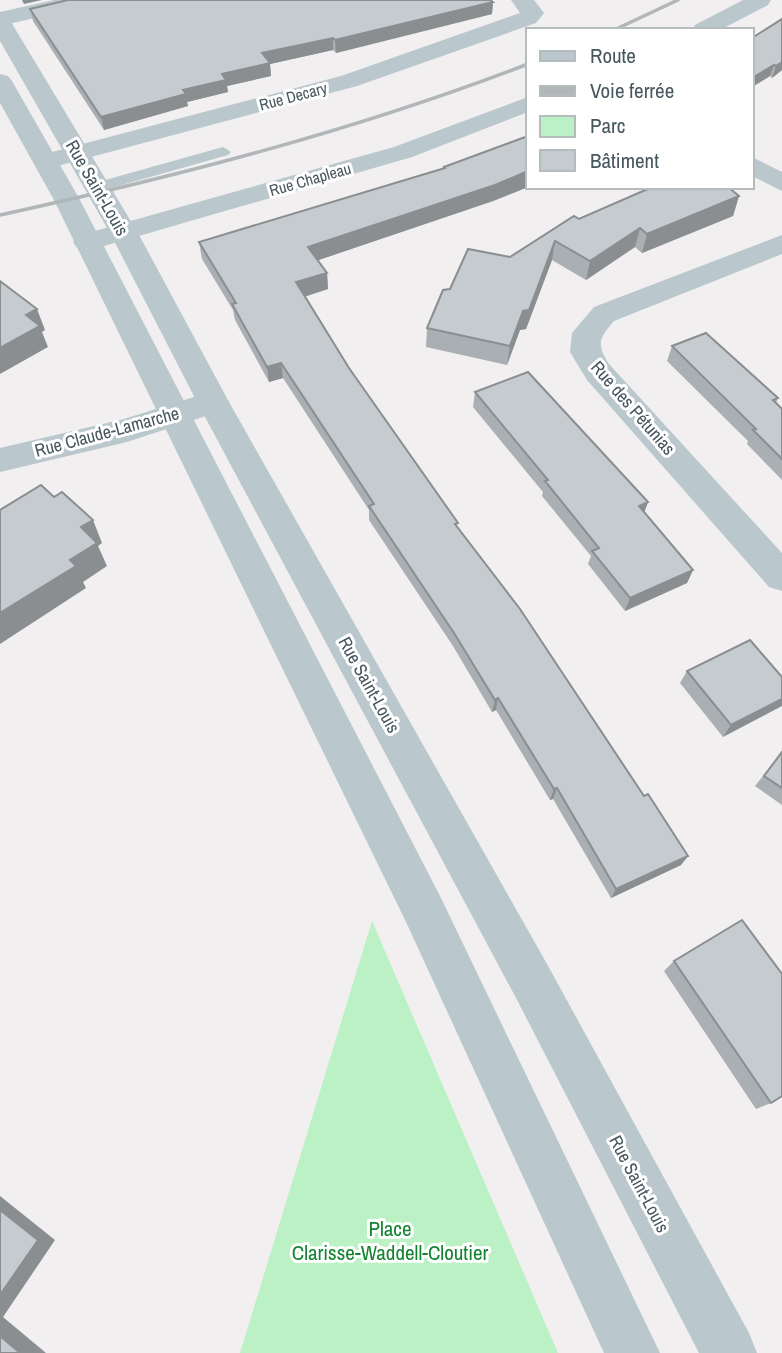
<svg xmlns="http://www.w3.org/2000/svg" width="782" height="1353" viewBox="0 0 782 1353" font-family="'Archivo Narrow',sans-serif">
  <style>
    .green { fill: #bbf1c4 }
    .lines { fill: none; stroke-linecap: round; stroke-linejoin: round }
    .service { fill: #bac7cc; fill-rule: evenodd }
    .minor { fill: #bac7cc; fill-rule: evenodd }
    .tertiary { fill: #bac7cc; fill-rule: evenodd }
    .rail { stroke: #b1b6b9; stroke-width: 3.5 }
    .wall { fill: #a9afb2 }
    .shaded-wall { fill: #8a8e91 }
    .building { fill: #c5cbcf; stroke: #8a8e91; stroke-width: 2 }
    .labels { text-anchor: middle; stroke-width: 6; stroke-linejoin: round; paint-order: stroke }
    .far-street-label { font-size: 16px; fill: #46575d; stroke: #fff }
    .street-label { font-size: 18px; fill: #46575d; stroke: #fff }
    .near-park-label { font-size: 21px; fill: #138231; stroke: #fff }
  </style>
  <rect width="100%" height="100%" fill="#f1efef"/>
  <path class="green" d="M372 921 558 1353H240Z"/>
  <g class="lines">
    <path class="service" d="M223 147 231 152 228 155 97 192 89 187 91 184Z"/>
    <g class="minor">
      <path d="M54 0H94L91 5 0 26V12Z"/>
      <path d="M511 0H534L544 13 536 23 357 86 46 169 37 166 33 161 37 156 341 76 520 13Z"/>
      <path d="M743 0H771L768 5 720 30H692L695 25Z"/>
      <path d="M528 97V112L412 157 87 251 77 248 73 242 77 236 394 147Z"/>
      <path d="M752 157 782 172V191L752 176Z"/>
      <path d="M782 235V254L614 321C599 338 596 344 609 364L782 553V591L769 587 587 380 570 352 572 333 594 307Z"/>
      <path d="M213 391 224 394 229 402 224 410 127 442 0 472V448L124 419Z"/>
    </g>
    <g class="tertiary">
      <path d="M0 15 8 17 11 22 138 233 229 402 547 964 749 1333 757 1353H699L515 996 197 402 110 233 0 41Z"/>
      <path d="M0 74 8 76 12 81 80 200 439 894 660 1353H604L407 924 54 200 0 103Z"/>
    </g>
    <g class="rail">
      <path d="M614 30 678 0"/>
      <path d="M0 215C180 176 356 130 528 64"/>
    </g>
  </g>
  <g class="wall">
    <path d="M493 2 492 14 336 53 333 50 270 64 271 76 227 86 228 92 187 102 188 106 104 130 33 21 30 9Z"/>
    <path d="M782 19V70L772 78 770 76 752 87V38Z"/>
    <path d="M528 136V187L493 201 318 260 327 273 328 289 305 296 349 368 458 528 644 796 688 856 681 865 611 898 553 799 550 800 496 710 492 712 453 646 369 520V510L283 378 269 382 235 320 233 310 202 259 199 242 443 169 444 167Z"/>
    <path d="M739 196 733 216 642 253 635 247 586 280 552 260 526 329 520 330 507 365 426 347 427 328 450 289 510 257 579 219Z"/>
    <path d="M672 346 778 398 776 403 782 409V480L747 444 748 441 667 361Z"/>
    <path d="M475 392 648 502 644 512 693 570 687 583 625 611 588 564 591 556 542 496 543 492 473 407Z"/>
    <path d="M687 671 782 677 723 737 680 683Z"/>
    <path d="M782 752V805L755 786Z"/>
    <path d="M674 961 771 1103 756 1109 664 971Z"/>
  </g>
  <g class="shaded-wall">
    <path d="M22 0H42L24 4Z"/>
    <path d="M493 2 492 14 336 53 335 40Z"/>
    <path d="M333 38V50L270 64 271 76 227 86 228 92 187 102 188 106 104 130 101 117 222 74 262 53Z"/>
    <path d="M782 62V70L772 78 776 66Z"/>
    <path d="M774 65 770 76 752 87V78Z"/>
    <path d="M528 171V187L493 201 310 263 308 247Z"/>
    <path d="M739 196 733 216 642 253 647 234Z"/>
    <path d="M640 228 635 247 586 280 590 261Z"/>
    <path d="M555 241 552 260 526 329 520 330 507 365 510 346 523 311Z"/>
    <path d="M327 273 328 289 298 299 296 282Z"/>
    <path d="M37 309 45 330 42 332 48 347 0 374V348L26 315Z"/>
    <path d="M281 363 283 378 269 382 267 367Z"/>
    <path d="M648 502 643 516 639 506Z"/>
    <path d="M93 520 102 543 98 546 107 566 83 582 86 588 0 644V613L70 560 81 527Z"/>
    <path d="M693 570 687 583 625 611 630 598Z"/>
    <path d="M498 698 496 710 492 712 495 700Z"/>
    <path d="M782 699V706L723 737 731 725Z"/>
    <path d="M557 788 553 799 550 800 554 789Z"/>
    <path d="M688 856 681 865 611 898 616 889Z"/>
    <path d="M0 1196 55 1240 3 1317 46 1353H20L0 1336Z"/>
  </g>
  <g class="building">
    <path d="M68 0H490L493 2 335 40 333 38 262 53 270 63 222 74 226 80 183 90 186 94 101 117 30 9Z"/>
    <path d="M782 19V62L776 66 774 65 752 78V38Z"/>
    <path d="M528 136V171L495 185 308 247 327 273 296 282 349 368 458 523 455 524 520 609 644 796 648 794 688 856 616 889 557 788 554 789 498 698 495 700 454 633 369 506 374 504 281 363 267 367 232 304 236 303 199 242 445 168 444 167Z"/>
    <path d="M654 187H728L739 196 647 234 640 228 590 261 555 241 529 310 523 311 510 346 427 328 443 290 450 289 468 249 510 257 574 216 579 219 643 191Z"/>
    <path d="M0 281 37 309 26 315 40 326 0 348Z"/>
    <path d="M706 333 778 398 773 400 782 409V459L753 430 756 429 672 346Z"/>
    <path d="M528 372 648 502 639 506 693 570 630 598 592 551 599 548 545 481 548 480 475 392Z"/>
    <path d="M41 485 54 497 62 492 93 520 81 527 97 543 70 560 76 566 0 613V510Z"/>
    <path d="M750 640 782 677V699L731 725 687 671Z"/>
    <path d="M782 752V788L764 776Z"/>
    <path d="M742 920 782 974V1096L771 1103 674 961Z"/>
    <path d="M0 1210 38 1240 0 1295Z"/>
    <path d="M0 1336 20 1353H0Z"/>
  </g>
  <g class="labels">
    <g class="far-street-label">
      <text transform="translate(293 96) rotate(-15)" y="6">Rue Decary</text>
      <text transform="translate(310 179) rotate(-16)" y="6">Rue Chapleau</text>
    </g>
    <g class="street-label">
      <text transform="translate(97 188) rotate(60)" y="6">Rue Saint-Louis</text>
      <text transform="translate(633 408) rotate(49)" y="6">Rue des Pétunias</text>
      <text transform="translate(107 432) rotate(-15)" y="6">Rue Claude-Lamarche</text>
      <text transform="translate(369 685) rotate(61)" y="6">Rue Saint-Louis</text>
      <text transform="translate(639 1184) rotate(62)" y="6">Rue Saint-Louis</text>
    </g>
    <g class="near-park-label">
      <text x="390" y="1236">Place<tspan x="390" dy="24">Clarisse-Waddell-Cloutier</tspan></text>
    </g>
  </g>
  <rect x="526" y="28" width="228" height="161" fill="#ffffff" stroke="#b5bcbe" stroke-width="2"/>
  <rect x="540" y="51" width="35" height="10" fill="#bac7cc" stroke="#b5bcbe" stroke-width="2"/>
  <text x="590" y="63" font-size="21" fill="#46575d">Route</text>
  <rect x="540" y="86" width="35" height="10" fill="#b1b6b9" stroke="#b5bcbe" stroke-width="2"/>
  <text x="590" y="98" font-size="21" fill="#46575d">Voie ferrée</text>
  <rect x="540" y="116" width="35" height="21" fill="#bbf1c4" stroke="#b5bcbe" stroke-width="2"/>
  <text x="590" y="133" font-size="21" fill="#46575d">Parc</text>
  <rect x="540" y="150" width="35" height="21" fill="#c5cbcf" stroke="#b5bcbe" stroke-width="2"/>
  <text x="590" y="168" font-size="21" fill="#46575d">Bâtiment</text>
</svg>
